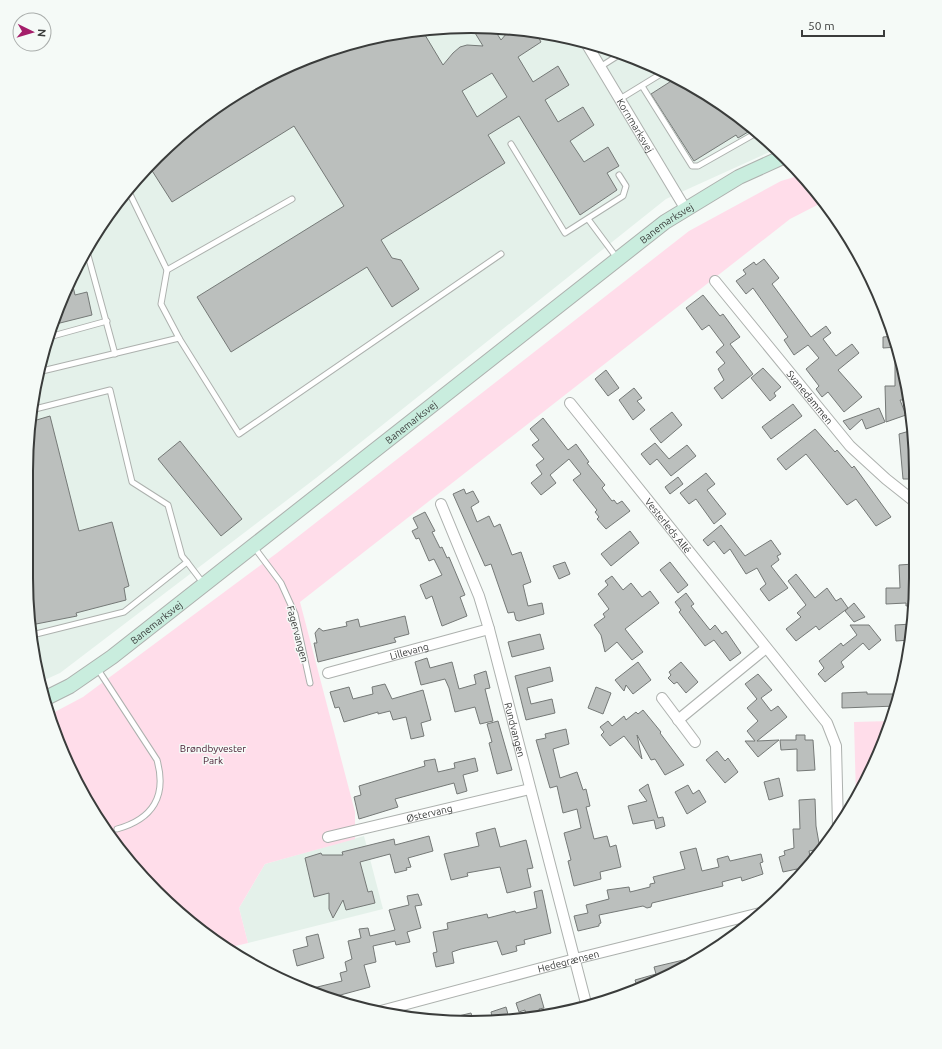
<svg xmlns="http://www.w3.org/2000/svg" width="942" height="1049" viewBox="0 0 942 1049" font-family="Ubuntu,sans-serif">
  <style>
    .built { fill: #e4f1ea }
    .green { fill: #ffddea }
    .building { fill: #bbbfbd; stroke: #757977; fill-rule: evenodd }
    .lines { fill: none; stroke-linecap: round; stroke-linejoin: round }
    .lane-casing { stroke: #adb1ae; stroke-width: 7 }
    .street-casing { stroke: #adb1ae; stroke-width: 12 }
    .secondary-casing { stroke: #adb1ae; stroke-width: 16 }
    .lane { stroke: #fff; stroke-width: 5 }
    .street { stroke: #fff; stroke-width: 10 }
    .secondary { stroke: #c9edde; stroke-width: 14 }
    .labels { text-anchor: middle; stroke-width: 3; stroke-linejoin: round; paint-order: stroke }
    .street-label { font-size: 10px; fill: #3a3c3b; stroke: #f5faf7 }
    .park-label { font-size: 10px; fill: #44172e; stroke: #f5faf7 }
    .rim { fill: none; stroke: #3a3c3b; stroke-width: 2 }
  </style>
  <rect width="100%" height="100%" fill="#f5faf7"/>
  <g class="built">
    <path d="M442 27 529 30 614 50 694 86 765 137 776 149 666 199 316 478 60 673 40 682 35 665 26 578 27 442 35 384 60 301 86 248 137 177 200 118 274 72 356 41Z"/>
    <path d="M364 836 383 909 248 943 239 908 265 864Z"/>
  </g>
  <g class="green">
    <path d="M801 175 825 201 790 219 300 602 355 812V839L265 864 239 908 248 943 227 948 200 931 118 849 72 775 51 714 83 697 277 553 689 231 781 181Z"/>
    <path d="M890 721 870 775 856 797 854 722Z"/>
  </g>
  <g class="building">
    <path d="M472 28 494 29 501 40 507 33 516 34 523 30 535 31 541 42 518 57 533 82 558 66 569 85 545 100 558 122 583 107 594 125 570 141 584 162 608 147 619 166 607 173 617 190 580 215 519 116 488 135 505 163 381 240 392 258 401 260 419 289 392 307 367 267 231 352 197 297 344 206 294 126 172 202 149 166 200 118 274 72 356 41 422 30 443 65 453 53 460 47 467 45 483 46ZM492 73 507 97 477 117 462 91Z"/>
    <path d="M676 78 694 86 753 129 738 138 736 135 694 161 651 94Z"/>
    <path d="M764 259 779 278 772 284 811 337 826 326 831 333 823 339 836 356 852 344 859 353 838 370 862 397 844 412 828 392 822 397 816 389 819 386 806 369 819 358 808 345 794 355 784 340 788 337 753 288 746 294 736 281 746 274 743 270 754 262 756 265Z"/>
    <path d="M71 278 75 295 87 292 92 315 52 325 60 301Z"/>
    <path d="M703 295 720 316 723 314 740 337 730 344 753 374 722 399 714 388 724 380 718 369 725 363 716 352 724 345 709 325 702 330 686 308Z"/>
    <path d="M894 336 898 347 883 348V337Z"/>
    <path d="M895 348H898L901 356 908 400H900L906 415 886 422 885 386H895Z"/>
    <path d="M763 368 781 387 774 393 776 396 770 401 751 378Z"/>
    <path d="M606 370 619 388 608 396 595 379Z"/>
    <path d="M634 388 642 398 637 401 645 410 633 420 619 400Z"/>
    <path d="M793 404 802 416 771 439 762 427Z"/>
    <path d="M879 408 885 422 869 428 866 429 862 419 850 430 843 421Z"/>
    <path d="M672 412 682 425 661 443 650 429Z"/>
    <path d="M50 416 79 531 112 522 129 586 124 588 126 600 76 613 77 616 31 625 26 578 27 442 30 422Z"/>
    <path d="M543 418 568 450 576 444 589 462 587 463 605 485 602 488 612 501 614 500 617 504 622 501 630 511 606 529 597 519 599 517 595 512 597 510 573 480 581 474 569 459 550 475 556 483 541 495 531 483 542 474 536 465 544 459 532 445 539 440 530 429Z"/>
    <path d="M815 429 835 452 837 450 852 468 854 466 891 517 876 526 856 499 847 505 806 454 786 470 777 459Z"/>
    <path d="M913 430 915 442V479H903L899 434Z"/>
    <path d="M180 441 242 519 221 536 158 459Z"/>
    <path d="M655 443 669 459 687 445 696 456 671 476 657 459 650 465 641 454Z"/>
    <path d="M706 473 715 484 707 490 726 514 714 524 696 499 689 504 680 493Z"/>
    <path d="M678 477 683 484 670 494 665 487Z"/>
    <path d="M464 489 466 494 473 491 479 502 471 507 477 522 489 516 494 527 500 524 512 555 521 552 531 582 523 585 528 606 542 603 544 614 519 621 516 620 514 612 508 613 491 564 485 566 453 494Z"/>
    <path d="M425 512 435 531 432 532 440 548 442 547 447 558 449 557 465 595 460 597 467 616 442 626 432 596 426 599 420 585 442 575 434 559 429 561 419 538 416 539 412 531 418 528 413 518Z"/>
    <path d="M721 525 745 556 771 540 781 554 777 556 779 560 771 566 788 588 769 601 760 589 766 584 757 568 746 574 730 549 724 554 714 541 708 546 703 540Z"/>
    <path d="M630 531 639 543 611 566 601 554Z"/>
    <path d="M565 562 570 574 559 579 553 566Z"/>
    <path d="M670 562 688 585 678 593 660 570Z"/>
    <path d="M914 564 915 605 906 606V603L886 604V588H900L899 565Z"/>
    <path d="M796 574 815 598 827 588 836 601 841 598 848 608 819 630 816 626 796 641 786 629 801 617 797 613 806 605 788 581Z"/>
    <path d="M612 576 623 590 631 583 642 597 650 591 659 603 625 629 643 652 632 660 617 642 605 652 601 635 594 625 605 617 603 614 609 609 598 594 608 585 605 581Z"/>
    <path d="M686 593 694 604 691 606 710 630 715 625 722 634 726 631 741 653 730 661 714 640 705 646 679 612 681 610 675 602Z"/>
    <path d="M854 603 865 617 854 622 845 611Z"/>
    <path d="M405 616 409 634 394 638 396 642 318 662 314 643H317L315 633 319 628 323 631 347 626 346 622 358 619 360 627Z"/>
    <path d="M912 624 910 640 896 641 895 625Z"/>
    <path d="M850 625H869L881 640 869 650 863 643 841 662 844 667 825 682 818 674 824 668 819 661 841 643 843 646 857 635Z"/>
    <path d="M540 634 544 649 512 657 508 642Z"/>
    <path d="M427 658 430 668 452 662 459 689 476 684 474 675 486 671 490 688 485 689 493 721 480 724 475 707 455 712 449 688 445 679 421 685 415 662Z"/>
    <path d="M638 662 651 680 633 694 626 685 624 691 615 680Z"/>
    <path d="M681 662 698 682 686 693 677 682 674 684 668 678 671 675 669 672Z"/>
    <path d="M550 667 553 681 527 688 531 704 552 699 555 713 526 720 515 676Z"/>
    <path d="M758 674 772 690 761 698 771 711 778 706 787 717 757 741 779 740 758 757 745 741H755L747 731 758 721 747 708 757 699 745 684Z"/>
    <path d="M385 684 392 699 423 690 431 720 421 723 424 736 411 739 406 717 393 720 390 711 378 714V712L344 722 339 707 335 708 330 692 349 687 353 699 373 694 372 687Z"/>
    <path d="M596 687 611 693 603 714 588 708Z"/>
    <path d="M867 692V694H901L896 706 842 708V693Z"/>
    <path d="M643 710 661 732 660 733 684 765 665 775 655 759 651 760 637 735 642 759 624 736 610 746 601 735 604 732 600 727 608 721 612 726 624 716 626 720 636 712 638 714Z"/>
    <path d="M498 721 512 770 497 774 489 743 492 742 487 724Z"/>
    <path d="M566 729 569 744 553 749 560 778 577 772 583 790 586 789 590 806 586 807 594 839 607 836 610 847 616 845 621 867 600 872 601 879 574 886 568 861 571 860 564 833 581 828 577 809 563 813 557 786 550 788 536 740 546 738 545 734Z"/>
    <path d="M796 735H805V740H813L815 770 797 771V749L781 750 780 740H796Z"/>
    <path d="M717 751 725 761 728 758 738 772 725 783 706 760Z"/>
    <path d="M475 758 478 771 463 775 467 791 457 794 454 783 428 790 395 799 398 807 359 819 354 797 361 795 359 786 425 766 424 761 435 759 438 772 455 768 454 763Z"/>
    <path d="M779 778 783 796 769 800 764 782Z"/>
    <path d="M648 784 658 818 663 817 665 826 656 829 654 820 633 824 628 806 647 801 639 790Z"/>
    <path d="M688 785 693 794 699 790 706 802 687 814 675 792Z"/>
    <path d="M815 799 816 826 820 849 809 851 811 862 798 875 797 869 783 872 779 857 785 855 784 851 794 848 793 829H800L799 800Z"/>
    <path d="M495 828 500 847 526 840 533 868 527 869 531 887 507 893 500 867 467 873 468 876 451 880 444 854 479 846 476 833Z"/>
    <path d="M429 836 433 851 408 858 411 867 406 868 407 870 395 873 390 854 360 862 368 892 372 891 375 903 346 910 343 900 333 918 329 909V893L314 897 305 858 321 853 322 855H343L342 852 394 839 395 845Z"/>
    <path d="M696 848 702 871 719 867 717 859 728 856 730 861 761 854 763 862 760 863 763 874 742 881 741 877 722 882 723 886 652 903 651 907 647 908 643 906 599 915 601 923 599 924V926L578 931 574 916 588 913 586 905 609 899 607 890 629 887 630 892 650 887V884L655 883 653 877 685 869 680 852Z"/>
    <path d="M542 890 551 933 524 940 525 944 516 946 517 951 502 955 497 941 461 949 452 952 454 963 436 967 433 953 437 952 433 932 448 929 447 923 487 914 488 918 515 911 516 913 537 908 534 892Z"/>
    <path d="M418 894 422 905 415 906 421 928 407 932 410 942 396 945 395 941 373 946 376 962 364 965 370 987 333 997 309 989 342 981 340 973 347 971 345 962 352 959 348 941 361 938 359 929 368 928 370 936 395 930 389 910 409 905 407 896Z"/>
    <path d="M318 934 324 958 297 966 293 950 308 946 306 937Z"/>
    <path d="M696 957 697 959 668 977 638 989 635 980 656 974 654 967Z"/>
    <path d="M540 994 544 1008 539 1009 541 1014 526 1016 525 1010 519 1012 516 1003Z"/>
    <path d="M506 1007 509 1018 493 1020 491 1012Z"/>
    <path d="M471 1013 474 1023 446 1020V1019Z"/>
  </g>
  <g class="lines">
    <g class="lane-casing">
      <g id="lane">
        <path d="M600 67 622 53"/>
        <path d="M642 86 692 166H698L758 132"/>
        <path d="M620 99 664 72"/>
        <path d="M511 144 565 233 623 196 626 186 619 175"/>
        <path d="M128 190 167 270 161 304 179 338"/>
        <path d="M588 219 617 258"/>
        <path d="M86 248 115 354"/>
        <path d="M167 270 292 199"/>
        <path d="M49 337 107 321"/>
        <path d="M38 372 179 338 239 434 501 254"/>
        <path d="M31 410 110 390 132 482 168 505 182 556 187 562"/>
        <path d="M254 547 281 583 295 614 310 683"/>
        <path d="M32 635 124 612 187 562 203 583"/>
        <path d="M97 668 157 760C167 796 153 819 117 829"/>
      </g>
    </g>
    <g class="street-casing">
      <g id="street">
        <path id="s1" d="M586 43 685 208"/>
        <path id="s2" d="M715 281 850 446 886 479 915 502"/>
        <path id="s3" d="M570 403 827 723 836 746 838 826"/>
        <path id="s4" d="M441 504 479 596 489 629 587 1007"/>
        <path id="s5" d="M328 673 489 629"/>
        <path d="M662 698 695 742"/>
        <path d="M678 720 766 648"/>
        <path id="s6" d="M328 837 530 789"/>
        <path id="s7" d="M377 1012 575 959 760 913"/>
      </g>
    </g>
    <g class="secondary-casing">
      <g id="secondary">
        <path id="s8" d="M46 698 70 686 112 657 665 222 739 177 783 157"/>
      </g>
    </g>
    <use href="#lane" class="lane"/>
    <use href="#street" class="street"/>
    <use href="#secondary" class="secondary"/>
  </g>
  <g class="labels">
    <g class="street-label">
      <text dy="4" stroke="none"><textPath href="#s1" startOffset="96">Kornmarksvej</textPath></text>
      <text dy="4" stroke="none"><textPath href="#s8" startOffset="782">Banemarksvej</textPath></text>
      <text dy="4" stroke="none"><textPath href="#s2" startOffset="150">Svanedammen</textPath></text>
      <text dy="4" stroke="none"><textPath href="#s8" startOffset="458">Banemarksvej</textPath></text>
      <text dy="4" stroke="none"><textPath href="#s3" startOffset="157">Vesterleds Allé</textPath></text>
      <text dy="4" stroke="none"><textPath href="#s8" startOffset="134">Banemarksvej</textPath></text>
      <text transform="translate(298 634) rotate(75)" y="4">Fagervangen</text>
      <text dy="4" stroke="none"><textPath href="#s5" startOffset="84">Lillevang</textPath></text>
      <text dy="4" stroke="none"><textPath href="#s4" startOffset="238">Rundvangen</textPath></text>
      <text dy="4" stroke="none"><textPath href="#s6" startOffset="104">Østervang</textPath></text>
      <text dy="4" stroke="none"><textPath href="#s7" startOffset="198">Hedegrænsen</textPath></text>
    </g>
    <g class="park-label">
      <text x="213" y="752">Brøndbyvester<tspan x="213" dy="12">Park</tspan></text>
    </g>
  </g>
  <path d="M0 0H942V1049H0ZM471 33H471A438 438 0 0 1 909 471V578A438 438 0 0 1 471 1016H471A438 438 0 0 1 33 578V471A438 438 0 0 1 471 33Z" fill="#f5faf7" fill-rule="evenodd"/>
  <path class="rim" d="M471 33H471A438 438 0 0 1 909 471V578A438 438 0 0 1 471 1016H471A438 438 0 0 1 33 578V471A438 438 0 0 1 471 33Z"/>
  <g transform="translate(32 32) rotate(95)"><circle r="19" fill="#f5faf7" stroke="#aaaeac"/>
  <path d="M0-3L7 15L0 10L-7 15Z" fill="#a41e6a"/>
  <text y="-6" font-size="11" font-weight="bold" text-anchor="middle" fill="#3a3c3b">N</text>
  </g>
  <path d="M802 30v6h82v-6" fill="none" stroke="#3a3c3b" stroke-width="2"/>
  <text x="808" y="30" font-size="12" fill="#3a3c3b" stroke="#f5faf7" stroke-width="3" paint-order="stroke">50 m</text>
</svg>
